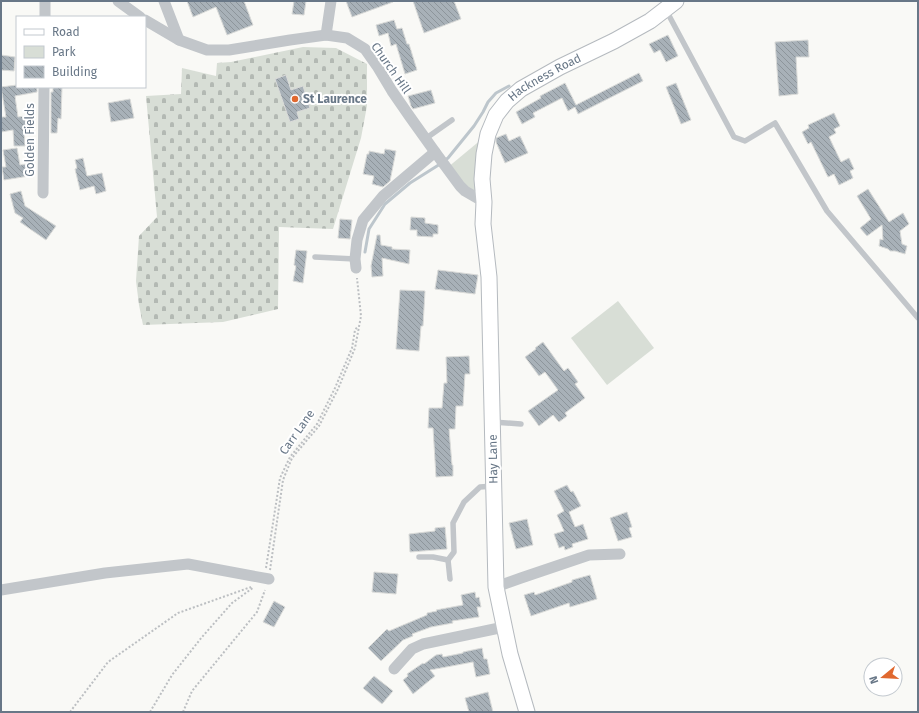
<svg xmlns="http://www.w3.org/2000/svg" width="919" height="713" viewBox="0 0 919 713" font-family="'Fira Sans',sans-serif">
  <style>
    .green { fill: #d8ded6 }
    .cemetery { fill: url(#cemetery-stones) }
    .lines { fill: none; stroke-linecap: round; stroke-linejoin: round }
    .stream { stroke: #bdc6cc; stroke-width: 3 }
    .building { fill: url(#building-back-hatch); stroke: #dadbd9 }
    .secondary-casing { stroke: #b5babf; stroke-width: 17 }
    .path { stroke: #bcbfc2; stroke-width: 2; stroke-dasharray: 2 2; stroke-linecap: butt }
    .lane { stroke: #c2c6ca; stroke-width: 5.5 }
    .street { stroke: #c2c6ca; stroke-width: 11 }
    .secondary { stroke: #fff; stroke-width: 15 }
    .poi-dot { fill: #e0682f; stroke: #fff; stroke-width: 1.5 }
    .labels { text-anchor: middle; stroke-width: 4; stroke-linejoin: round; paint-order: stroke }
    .street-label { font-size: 12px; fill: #687787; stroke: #fff }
    .poi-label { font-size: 12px; font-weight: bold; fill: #687787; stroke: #fff; text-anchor: start }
  </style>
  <defs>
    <pattern id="cemetery-stones" width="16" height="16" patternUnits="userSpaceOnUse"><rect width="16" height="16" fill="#d8ded6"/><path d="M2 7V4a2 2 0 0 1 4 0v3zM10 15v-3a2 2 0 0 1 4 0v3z" fill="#b3b9b3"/></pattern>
    <pattern id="building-back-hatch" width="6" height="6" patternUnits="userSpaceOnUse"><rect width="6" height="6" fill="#a8b1b8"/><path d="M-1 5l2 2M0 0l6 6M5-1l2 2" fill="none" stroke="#8d959b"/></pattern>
  </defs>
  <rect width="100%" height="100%" fill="#f9f9f6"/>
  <g class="green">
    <path d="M488 134 484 202 447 168Z"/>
    <path d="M618 301 654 348 607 385 571 338Z"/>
  </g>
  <path class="cemetery" d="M303 47 336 48 367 64V106L361 138 333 229 279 227 278 309 223 322 143 325 139 305 136 281 139 236 157 217 146 96 181 94 182 68 216 76 217 63 231 62Z"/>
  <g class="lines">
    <path class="stream" d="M365 252 369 229 385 204 410 183 437 166 448 158 474 126 483 112 488 102 496 93 509 86"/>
  </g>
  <g class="building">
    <path d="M187 1H244L253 25 227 35 216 7 193 17Z"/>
    <path d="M294 1H306L304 15 292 14Z"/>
    <path d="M346 1H393V2L352 17Z"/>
    <path d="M413 1H454L461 19 424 33Z"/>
    <path d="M394 20 397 29 402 28 407 44H409L417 70 405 74 396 44 391 46 388 33 379 36 376 25Z"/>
    <path d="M668 35 678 56 666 62 660 50 654 53 649 44Z"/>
    <path d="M808 40 809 57H796L798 94 779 96 775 42Z"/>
    <path d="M1 55 15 57 14 71 1 70Z"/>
    <path d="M639 73 643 81 578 114 575 107 568 111 562 98 533 113 535 117 522 124 516 112 541 98 540 96 565 83 576 105Z"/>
    <path d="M286 75 291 90 303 86 310 108 297 112 299 119 290 122 275 79Z"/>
    <path d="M676 83 691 120 681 124 666 87Z"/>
    <path d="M17 85V87H37V92L15 96 18 117 25 116 26 128H24L25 146H14L13 130 1 132V117H6L1 87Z"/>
    <path d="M53 87H62L61 119 58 118 57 133H51V92H53Z"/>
    <path d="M431 90 435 103 413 109 411 106 408 96Z"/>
    <path d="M130 99 134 118 111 122 108 103Z"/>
    <path d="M834 113 840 126 834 129 836 133 829 137 841 162 849 158 854 169 850 171 853 178 839 185 834 174 828 177 811 142 808 144 802 132 809 128 808 125Z"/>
    <path d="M506 134 509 141 520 136 528 153 505 163 496 142V138Z"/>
    <path d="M17 148 20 165 27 164 29 176 4 180 2 167H6L3 150Z"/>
    <path d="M385 149 396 151 390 181 383 187 372 184 374 176 363 174 367 154H369V151L384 154Z"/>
    <path d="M83 158 87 176 102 173 106 191 96 194 94 186 80 190 75 169 77 168 75 160Z"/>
    <path d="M868 189 889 222 903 213 909 224 900 231 902 244 907 246 905 254 895 251H890L888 249 879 246 880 239 883 240 882 225 867 236 860 228 871 219 857 196Z"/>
    <path d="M21 191 25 206 56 226 46 240 20 222 23 218 15 213 10 194Z"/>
    <path d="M411 217 425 218V223L438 225V234H433V237L417 236V230H410Z"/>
    <path d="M340 219 352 220 350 239 338 238Z"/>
    <path d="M377 235H380L381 245 392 247V249L410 250 409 264 382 258 383 276 372 277 371 266Z"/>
    <path d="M296 250 307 251 303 283 293 281 296 266 294 265Z"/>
    <path d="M438 270 478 275 475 294 435 289Z"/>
    <path d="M400 290 425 291 423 326H421L419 351 396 349Z"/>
    <path d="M543 342 564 371 568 368 578 382 575 384 585 398 565 413 567 416 559 422 553 415 539 426 528 411 558 390 545 372 539 376 525 357 536 349 535 348Z"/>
    <path d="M469 356 470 374H465L463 406H456L455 429H449L452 465H453V476L436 477 433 428H428L429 408H442L444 383H447L446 357Z"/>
    <path d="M567 485 571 492 573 491 581 506 569 512 575 527 583 524 588 539 572 544 573 547 565 550 564 546 559 548 554 534 564 531 557 515 564 511 554 491Z"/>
    <path d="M627 512 632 527 629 528 632 537 618 541 610 518Z"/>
    <path d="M527 519 533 545 516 549 509 523Z"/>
    <path d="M445 527 447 549 410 552 409 534 435 531V528Z"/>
    <path d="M374 572 398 574 396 594 372 592Z"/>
    <path d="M590 575 597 599 570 607 569 603 531 616 524 595 534 592 535 595 572 582V580Z"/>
    <path d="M475 592 476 598 479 597 481 607H477L479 617 452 621 453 623 431 627 412 634 413 636 403 640 381 661 368 648 387 629 389 631 427 615V613L437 611 436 610 463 605 461 595Z"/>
    <path d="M274 601 285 607 274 627 263 622Z"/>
    <path d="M482 648 484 659H487L490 674 476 677 473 662 430 670 435 676 413 694 403 680 408 676 407 674 423 663 424 664 436 655 442 654 443 657 463 653V652Z"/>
    <path d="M374 676 393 691 382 704 363 688Z"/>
    <path d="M488 692 493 712H469L465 698Z"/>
  </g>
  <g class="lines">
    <g class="secondary-casing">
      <g id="secondary">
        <path id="s1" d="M527 712 510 654 496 587 489 277 483 224 484 202 482 179 484 154 488 134 496 115 507 101 521 89 560 67 614 41 650 21 676 1"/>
      </g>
    </g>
    <g class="path">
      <path d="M266 568 280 478 290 457 317 424 335 388 352 348 355 330 358 326"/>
      <path d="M270 570 283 480 292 458 319 426 338 389 355 348 361 316 357 278"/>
      <path d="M70 712 108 662 178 613 251 587"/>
      <path d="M150 712 172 675 202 637 232 603 254 587"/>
      <path d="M183 712 192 691 257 612 265 590"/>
    </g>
    <g class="lane">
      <path d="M666 10 734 137 745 141 775 123 827 211 918 318"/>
      <path d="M425 139 452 120"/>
      <path d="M315 257 355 259"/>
      <path d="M493 422 521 424"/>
      <path d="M419 557H433L448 560 454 552 453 523 464 502 480 487 493 486"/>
      <path d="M448 560 450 579"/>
    </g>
    <g class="street">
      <path d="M118 1 140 17"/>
      <path d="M164 1 179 40"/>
      <path d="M45 17V1"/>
      <path d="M145 20 179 40 207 50H229L290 40 326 35 347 38 365 49 377 66 392 91 410 117 435 152 460 186 465 191 484 202"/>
      <path d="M326 35 331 1"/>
      <path d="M43 193 44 87"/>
      <path d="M356 268 355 259 357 240 363 220 383 196 435 152"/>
      <path d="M496 587 521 578 589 555 620 554"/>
      <path d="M1 590 105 573 188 564 269 579"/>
      <path d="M394 669 412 649 423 644 504 627"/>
    </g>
    <use href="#secondary" class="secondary"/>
  </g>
  <circle class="poi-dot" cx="295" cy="99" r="4"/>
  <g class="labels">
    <g class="street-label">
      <text transform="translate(391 68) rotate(55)" y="4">Church Hill</text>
      <text dy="4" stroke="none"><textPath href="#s1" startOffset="666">Hackness Road</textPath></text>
      <text transform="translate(30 140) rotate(-90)" y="4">Golden Fields</text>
      <text transform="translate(297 432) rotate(-55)" y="4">Carr Lane</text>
      <text transform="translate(493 459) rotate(-91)" y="4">Hay Lane</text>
    </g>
    <g class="poi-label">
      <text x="303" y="103">St Laurence</text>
    </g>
  </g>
  <rect width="919" height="713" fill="none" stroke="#687787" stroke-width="4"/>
  <rect x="16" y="16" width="130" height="72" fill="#ffffff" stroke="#c3c9cf"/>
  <rect x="24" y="29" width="20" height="6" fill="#ffffff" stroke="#c3c9cf"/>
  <text x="52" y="36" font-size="12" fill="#687787">Road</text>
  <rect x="24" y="46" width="20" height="12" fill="#d8ded6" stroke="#c3c9cf"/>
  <text x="52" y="56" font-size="12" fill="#687787">Park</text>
  <rect x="24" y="66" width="20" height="12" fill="url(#building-back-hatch)" stroke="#c3c9cf"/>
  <text x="52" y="76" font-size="12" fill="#687787">Building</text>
  <g transform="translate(883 677) rotate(252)"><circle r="19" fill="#ffffff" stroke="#c3c9cf"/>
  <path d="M0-3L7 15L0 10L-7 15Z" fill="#e0682f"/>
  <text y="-6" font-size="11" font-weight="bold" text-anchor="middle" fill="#687787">N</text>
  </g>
</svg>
